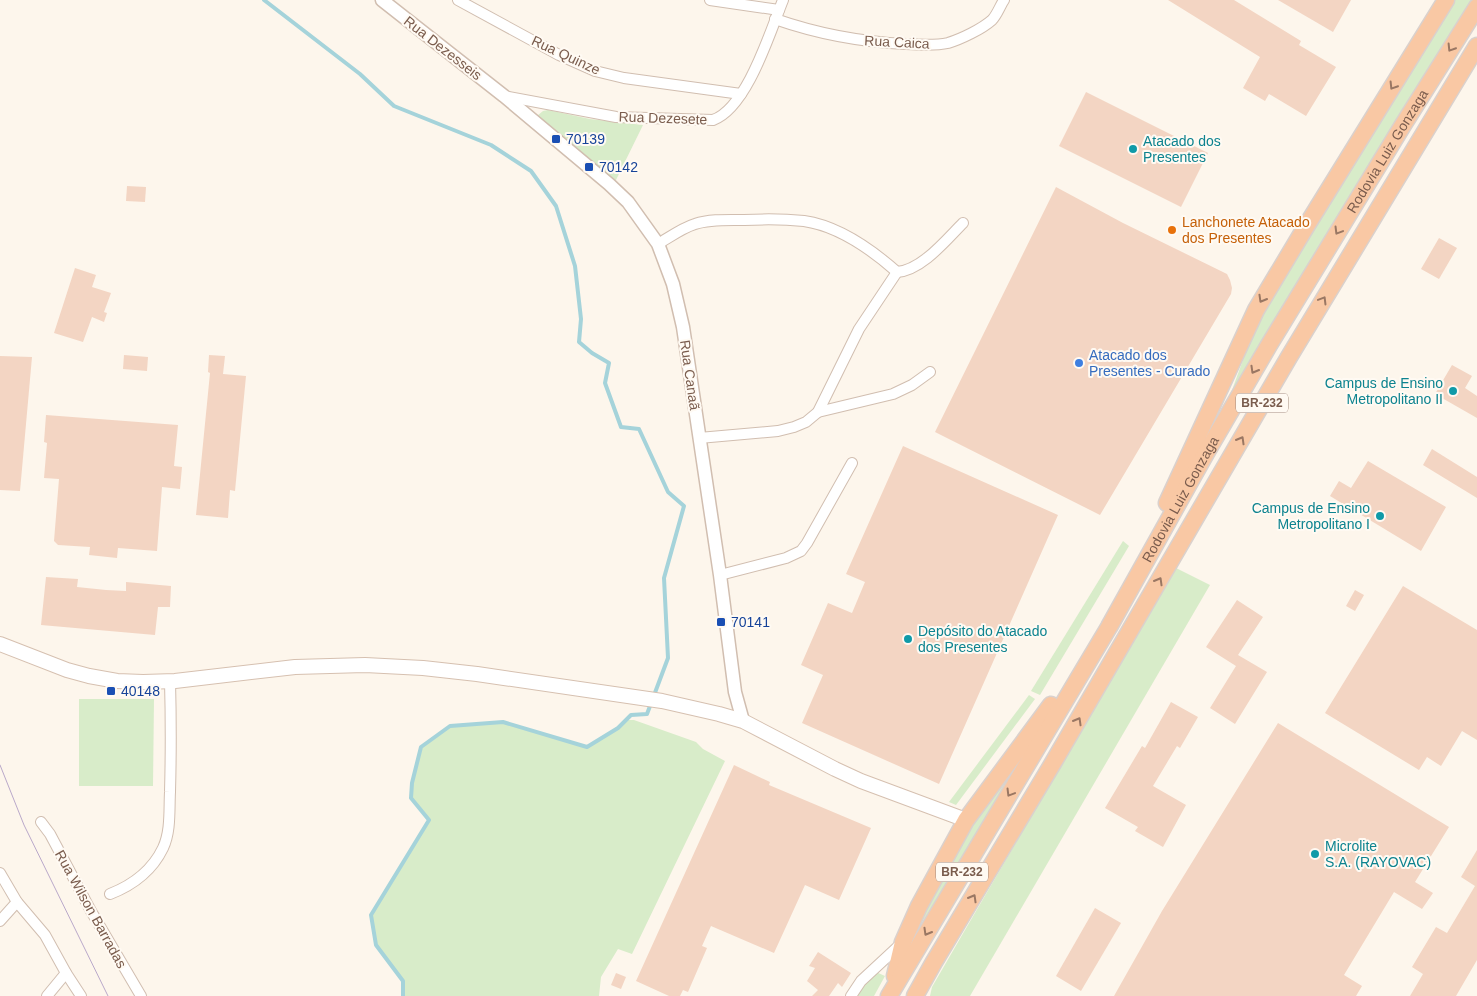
<svg xmlns="http://www.w3.org/2000/svg" width="1477" height="996" viewBox="0 0 1477 996" font-family="Helvetica,sans-serif">
  <style>
    .green { fill: #d8ecc9 }
    .lines { fill: none; stroke-linecap: round; stroke-linejoin: round }
    .stream { stroke: #a5d3da; stroke-width: 4 }
    .building { fill: #f3d5c3 }
    .minor-casing { stroke: #d1beb0; stroke-width: 12 }
    .tertiary-casing { stroke: #d1beb0; stroke-width: 15 }
    .secondary-casing { stroke: #d6c0b0; stroke-width: 16 }
    .trunk-casing { stroke: #dad1cd; stroke-width: 19 }
    .minor { stroke: #fff; stroke-width: 10 }
    .tertiary { stroke: #fff; stroke-width: 12 }
    .secondary { stroke: #fff; stroke-width: 14 }
    .trunk { stroke: #f9c8a4; stroke-width: 16 }
    .tram { stroke: #b9a8c9; stroke-width: 1 }
    .oneway { stroke: #9a7763 }
    .transit-dot { fill: #1a4fb4; stroke: #fffaf3; stroke-width: 2 }
    .culture-dot { fill: #0f9aa8; stroke: #fffaf3; stroke-width: 2 }
    .food-dot { fill: #e8710a; stroke: #fffaf3; stroke-width: 2 }
    .shop-dot { fill: #3f7fe0; stroke: #fffaf3; stroke-width: 2 }
    .labels { text-anchor: middle; stroke-width: 4; stroke-linejoin: round; paint-order: stroke }
    .shield { fill: #fffaf3; stroke: #a28b7f; stroke-width: 1 }
    .shield-label { font-size: 12px; font-weight: bold; fill: #7a5c4d }
    .street-label { font-size: 14px; fill: #7a5c4d; stroke: #fffaf3 }
    .transit-label { font-size: 14px; fill: #164399; stroke: #fffaf3; text-anchor: start }
    .culture-label { font-size: 14px; fill: #0d838f; stroke: #fffaf3; text-anchor: start }
    .food-label { font-size: 14px; fill: #c56008; stroke: #fffaf3; text-anchor: start }
    .shop-label { font-size: 14px; fill: #366cbe; stroke: #fffaf3; text-anchor: start }
  </style>
  <rect width="100%" height="100%" fill="#fdf6ec"/>
  <g class="green">
    <path d="M1453 0H1472L1227 404 1256 324Z"/>
    <path d="M548 110 590 119 643 125 615 182 537 116 543 111Z"/>
    <path d="M1123 541 1129 546 1040 695 1031 691Z"/>
    <path d="M1176 568 1210 585 970 996H930L932 987 965 930Z"/>
    <path d="M1029 695 1035 699 956 805 949 802Z"/>
    <path d="M79 699H154L153 786H79Z"/>
    <path d="M626 720H634L696 742 703 749 725 761 632 954 618 949 601 977 599 996H403V981L376 945 371 915 428 820 411 798 412 783 421 747 450 726 503 722 587 747 618 728Z"/>
    <path d="M1030 743 1014 774 918 929 932 891 970 826Z"/>
    <path d="M876 972 885 976 874 996H857L863 987Z"/>
  </g>
  <g class="lines">
    <path class="stream" d="M264 0 360 74 394 106 491 145 531 171 556 206 575 266 581 319 579 342 592 353 609 363 605 383 621 427 639 429 668 492 684 506 664 578 668 658 647 714 631 715 618 728 587 747 503 722 450 726 421 747 412 783 411 798 429 820 371 915 376 945 403 981V996"/>
  </g>
  <g class="building">
    <path d="M1168 0H1234L1301 41 1299 45 1336 67 1306 116 1269 94 1265 101 1243 88 1260 57Z"/>
    <path d="M1278 0H1351L1333 32Z"/>
    <path d="M1086 92 1208 153 1181 207 1059 146Z"/>
    <path d="M127 186 146 187 145 202 126 201Z"/>
    <path d="M1056 187 1123 223 1227 274 1230 280 1232 288 1231 294 1100 515 935 432Z"/>
    <path d="M1439 238 1457 248 1439 279 1421 269Z"/>
    <path d="M75 268 96 275 92 287 111 293 104 312 107 313 104 322 92 317 83 342 54 333Z"/>
    <path d="M124 355 148 357 147 371 123 369Z"/>
    <path d="M209 355 225 356 223 374 246 376 235 491 230 490 228 518 196 515 210 373 208 372Z"/>
    <path d="M0 356 32 357 20 491 0 490Z"/>
    <path d="M1452 365 1472 376 1465 388 1477 396V418L1435 394Z"/>
    <path d="M46 415 178 425 174 466 182 467 180 489 162 487 157 551 118 548 117 558 89 555 90 547 58 545 54 541 59 479 44 478 47 443 44 442Z"/>
    <path d="M903 446 1058 515 939 784 802 723 823 675 801 665 828 603 852 613 865 582 846 574Z"/>
    <path d="M1432 449 1477 477V498L1423 465Z"/>
    <path d="M1368 461 1446 507 1421 551 1330 496 1339 481 1351 488Z"/>
    <path d="M46 577 78 579 77 587 106 590 126 591V582L171 586 170 607H158L155 635 41 625Z"/>
    <path d="M1403 586 1477 630V740L1462 731 1441 766 1427 757 1419 770 1325 713Z"/>
    <path d="M1355 590 1364 595 1355 611 1346 606Z"/>
    <path d="M1237 600 1263 617 1238 655 1267 672 1235 724 1210 708 1236 666 1206 647Z"/>
    <path d="M1171 702 1198 717 1180 748 1177 746 1153 786 1186 805 1163 847 1135 831 1138 827 1105 808 1142 746 1145 748Z"/>
    <path d="M1278 723 1449 827 1415 882 1433 893 1422 909 1394 892 1344 975 1362 986 1356 996H1114L1162 911Z"/>
    <path d="M734 765 770 782 769 785 871 828 839 900 805 885 774 953 711 926 702 946 707 948 688 992 683 990 680 996H669L636 981Z"/>
    <path d="M1477 850V960L1456 996H1410L1423 974 1412 967 1436 927 1447 933 1475 886 1461 877Z"/>
    <path d="M1095 908 1121 923 1081 991 1056 976Z"/>
    <path d="M818 952 851 973 842 987 838 983 829 996H812L818 990 807 981 815 968 809 966Z"/>
    <path d="M616 973 626 977 621 989 611 985Z"/>
  </g>
  <g class="lines">
    <g class="minor-casing">
      <g id="minor">
        <path d="M458 0 559 55 595 71 624 78 741 94"/>
        <path d="M710 0 779 10"/>
        <path d="M775 19C818 34 861 42 906 44 920 45 935 46 948 43 961 39 982 29 992 20 997 15 1000 6 1004 0"/>
        <path d="M504 96 616 117 713 120C747 108 770 32 783 0"/>
        <path d="M658 244C670 237 682 228 695 224 710 219 728 220 744 220 764 219 784 219 804 221 839 226 871 249 897 272"/>
        <path d="M897 272C922 270 946 240 963 223"/>
        <path d="M818 412 893 394 912 385 930 372"/>
        <path d="M699 438 778 431 794 427 806 422 818 412 859 329 897 272"/>
        <path d="M720 575 786 558 801 551 807 543 852 463"/>
        <path d="M41 822 50 834 91 911 141 996"/>
        <path d="M0 873 17 902 45 935 66 973 81 996"/>
        <path d="M110 894C133 885 152 871 163 848 171 831 169 810 170 792 171 755 171 718 170 681"/>
        <path d="M0 921 17 902"/>
        <path d="M47 996 66 973"/>
        <path d="M851 996 861 981 902 943"/>
      </g>
    </g>
    <g class="tertiary-casing">
      <path id="tertiary" d="M382 0 504 96 609 184 628 202 658 244 673 284 683 327 720 575 735 692 743 721"/>
    </g>
    <g class="secondary-casing">
      <path id="secondary" d="M0 644 67 670 89 676 117 681 143 682 175 681 295 667 365 665 423 668 477 674 662 701 719 714 743 721 835 769 861 781 966 820"/>
    </g>
    <g class="trunk-casing">
      <g id="trunk">
        <path d="M1167 503 1256 310 1307 225 1446 0"/>
        <path d="M895 976 903 942 919 906 966 820 1051 705"/>
        <path id="s1" d="M889 996 1109 627 1206 453 1269 345 1403 125 1477 7"/>
        <path d="M915 996 934 962 1053 763 1289 357 1477 46"/>
      </g>
    </g>
    <use href="#minor" class="minor"/>
    <use href="#tertiary" class="tertiary"/>
    <use href="#secondary" class="secondary"/>
    <use href="#trunk" class="trunk"/>
    <path class="tram" d="M0 765 24 825 108 996"/>
  </g>
  <defs><path id="oneway-chevron" d="M-2-3.5L2.5 0L-2 3.5" fill="none" stroke-width="1.6" stroke-linecap="round" stroke-linejoin="round" transform="scale(1.25)"/></defs>
  <g class="oneway">
    <use href="#oneway-chevron" transform="translate(1451 48) rotate(122)"/>
    <use href="#oneway-chevron" transform="translate(1393 86) rotate(122)"/>
    <use href="#oneway-chevron" transform="translate(1338 231) rotate(121)"/>
    <use href="#oneway-chevron" transform="translate(1262 299) rotate(120)"/>
    <use href="#oneway-chevron" transform="translate(1323 300) rotate(-59)"/>
    <use href="#oneway-chevron" transform="translate(1254 370) rotate(120)"/>
    <use href="#oneway-chevron" transform="translate(1241 440) rotate(-60)"/>
    <use href="#oneway-chevron" transform="translate(1159 581) rotate(-60)"/>
    <use href="#oneway-chevron" transform="translate(1078 721) rotate(-60)"/>
    <use href="#oneway-chevron" transform="translate(1010 793) rotate(121)"/>
    <use href="#oneway-chevron" transform="translate(973 898) rotate(-60)"/>
    <use href="#oneway-chevron" transform="translate(927 932) rotate(120)"/>
  </g>
  <g class="transit-dot">
    <rect x="551" y="134" width="10" height="10" rx="2.5"/>
    <rect x="584" y="162" width="10" height="10" rx="2.5"/>
    <rect x="716" y="617" width="10" height="10" rx="2.5"/>
    <rect x="106" y="686" width="10" height="10" rx="2.5"/>
  </g>
  <g class="culture-dot">
    <circle cx="1133" cy="149" r="5"/>
    <circle cx="1453" cy="391" r="5"/>
    <circle cx="1380" cy="516" r="5"/>
    <circle cx="908" cy="639" r="5"/>
    <circle cx="1315" cy="854" r="5"/>
  </g>
  <circle class="food-dot" cx="1172" cy="230" r="5"/>
  <circle class="shop-dot" cx="1079" cy="363" r="5"/>
  <g class="labels">
    <g class="shield">
      <rect x="1236" y="393.5" width="52" height="19" rx="4"/>
      <rect x="936" y="862.5" width="52" height="19" rx="4"/>
    </g>
    <g class="shield-label">
      <text x="1262" y="407">BR-232</text>
      <text x="962" y="876">BR-232</text>
    </g>
    <g class="street-label">
      <text transform="translate(897 42) rotate(3)" y="5">Rua Caica</text>
      <text transform="translate(443 48) rotate(38)" y="5">Rua Dezesseis</text>
      <text transform="translate(566 55) rotate(25)" y="5">Rua Quinze</text>
      <text transform="translate(663 118) rotate(2)" y="5">Rua Dezesete</text>
      <text dy="5" stroke="none"><textPath href="#s1" startOffset="981">Rodovia Luiz Gonzaga</textPath></text>
      <text transform="translate(690 375) rotate(82)" y="5">Rua Canaã</text>
      <text dy="5" stroke="none"><textPath href="#s1" startOffset="576">Rodovia Luiz Gonzaga</textPath></text>
      <text transform="translate(91 909) rotate(61)" y="5">Rua Wilson Barradas</text>
    </g>
    <g class="transit-label">
      <text x="566" y="144">70139</text>
      <text x="599" y="172">70142</text>
      <text x="731" y="627">70141</text>
      <text x="121" y="696">40148</text>
    </g>
    <g class="culture-label">
      <text x="1143" y="146">Atacado dos<tspan x="1143" dy="16">Presentes</tspan></text>
      <text x="1443" y="388" text-anchor="end">Campus de Ensino<tspan x="1443" dy="16">Metropolitano II</tspan></text>
      <text x="1370" y="513" text-anchor="end">Campus de Ensino<tspan x="1370" dy="16">Metropolitano I</tspan></text>
      <text x="918" y="636">Depósito do Atacado<tspan x="918" dy="16">dos Presentes</tspan></text>
      <text x="1325" y="851">Microlite<tspan x="1325" dy="16">S.A. (RAYOVAC)</tspan></text>
    </g>
    <g class="food-label">
      <text x="1182" y="227">Lanchonete Atacado<tspan x="1182" dy="16">dos Presentes</tspan></text>
    </g>
    <g class="shop-label">
      <text x="1089" y="360">Atacado dos<tspan x="1089" dy="16">Presentes - Curado</tspan></text>
    </g>
  </g>
</svg>
